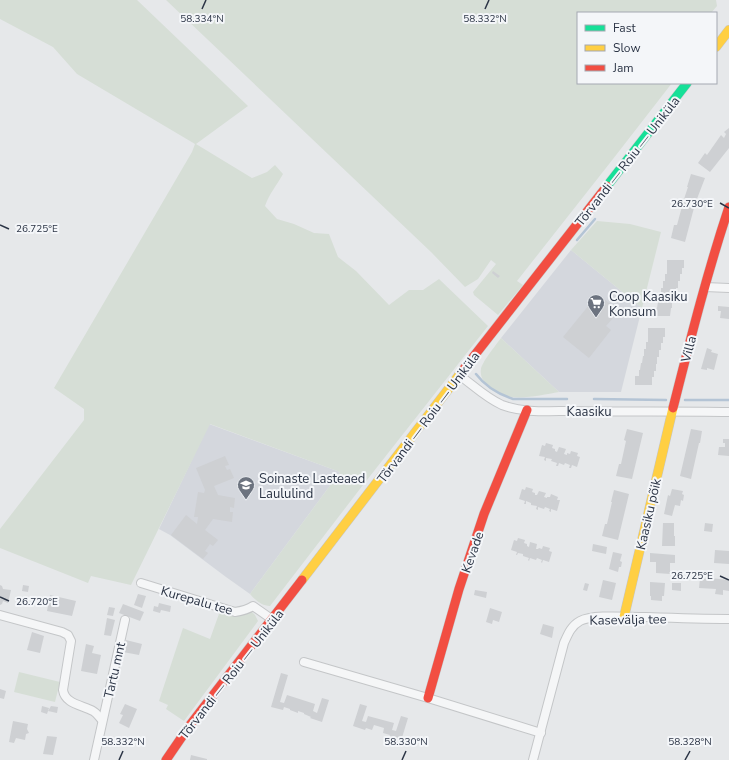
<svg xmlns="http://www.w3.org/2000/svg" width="729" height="760" viewBox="0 0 729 760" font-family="'Nunito Sans',sans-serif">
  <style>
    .built { fill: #d4d7dd }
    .green { fill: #d6ded6 }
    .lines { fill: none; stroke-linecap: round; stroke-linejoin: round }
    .stream { stroke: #b4c4d5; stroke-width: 2.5 }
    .building { fill: #ced0d3 }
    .street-casing { stroke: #c4c6c8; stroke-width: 10 }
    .fast-casing { stroke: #c4c6c8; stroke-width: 10 }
    .slow-casing { stroke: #c4c6c8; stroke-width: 10 }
    .jam-casing { stroke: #c4c6c8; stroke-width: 10 }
    .street { stroke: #f5f6f7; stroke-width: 8 }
    .fast { stroke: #16e098; stroke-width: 9 }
    .slow { stroke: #ffcf43; stroke-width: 9 }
    .jam { stroke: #f24e42; stroke-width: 9 }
    .ticks { fill: none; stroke: #2b3445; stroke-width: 1.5 }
    .labels { text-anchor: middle; stroke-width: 4; stroke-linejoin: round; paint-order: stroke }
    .street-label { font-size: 13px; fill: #2b3445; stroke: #f4f6f9 }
    .poi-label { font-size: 13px; fill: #2b3445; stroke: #f4f6f9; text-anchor: start }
    .ticks-label { font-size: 10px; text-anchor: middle; fill: #2b3445; stroke: #f4f6f9; stroke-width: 4; stroke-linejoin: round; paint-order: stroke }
  </style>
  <rect width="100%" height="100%" fill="#e6e8ea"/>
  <g class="built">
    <path d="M571 250 642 308 621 392H559L501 338Z"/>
    <path d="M209 424 340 472 250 594 226 577 170 535 159 529Z"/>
  </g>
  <g class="green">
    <path d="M0 0H137L248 106 196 144 252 178 267 172 275 165 283 174C277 185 269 194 265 206L277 219 294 224 314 233 329 234 338 257 356 271 389 305 409 290H423L439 279 488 326 363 485 270 606C262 606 255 600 250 594L340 472 210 424 131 585 91 576 88 583 0 548V529L84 420V409L54 388 192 152 195 144 77 74 53 47 0 19Z"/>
    <path d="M166 0H716L717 6 711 13H578V83H672L613 159 517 281 523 285 498 315 474 295 473 292 496 264 491 260 478 279 465 287 431 252Z"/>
    <path d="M597 221 630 224 661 232 642 308 571 250Z"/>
    <path d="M501 338 559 392C536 396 502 405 486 384 482 379 480 375 481 369 482 362 496 345 501 338Z"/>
    <path d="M220 611H251L255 615 258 621 184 721 166 709 168 705 159 701 183 628 210 639Z"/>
    <path d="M19 672 60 682 55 702 14 692Z"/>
  </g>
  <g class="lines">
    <g class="stream">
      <path d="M577 240 595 219"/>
      <path d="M476 374C485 386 498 394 513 399H567"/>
      <path d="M594 399 666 400"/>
      <path d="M685 400H729"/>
    </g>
  </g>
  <g class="building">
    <path d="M729 128V148L710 172 698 163 705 153 707 155 721 135 724 138 726 134 724 132Z"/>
    <path d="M691 174 705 178 695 204 685 242 671 238 674 225H677L684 199 688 187H687Z"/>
    <path d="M667 260H684V268H682V274H680V281H678V288H676V295H674V302H672V308H671L670 316H654V308H657L658 302H659V295H661V288H663V281H665V274H667Z"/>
    <path d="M493 271 500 276 498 278 492 273Z"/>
    <path d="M598 294 619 311 606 326 611 330 589 358 563 337Z"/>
    <path d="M718 306 729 307V319L720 318 721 311H718Z"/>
    <path d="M648 328H665V337H663V343H661V350H659V357H657V364H656V371H654V377H652V385H635V376H639V370H640L641 363H642L643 356H644V349H646V342H648Z"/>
    <path d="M707 348 712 350 711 352 718 354 714 370 707 368V370L701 369Z"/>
    <path d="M627 429 643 433 632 479 616 476 619 464H621L626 441 624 440Z"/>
    <path d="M691 429 702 431 700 443H699L691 479 680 476Z"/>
    <path d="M723 439H729V456L718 455 719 447H725V443H723Z"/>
    <path d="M546 443 553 445 552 448 555 449V451L557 452 559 447 566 449 564 454 567 455V453L570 454 571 451 578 453 577 456 580 457 577 467 572 465 571 468H569L570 465 565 463 564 465 559 463 558 466H556L557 463 551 461 552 459 546 458V461L544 460 545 457 539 456 542 445 545 446Z"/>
    <path d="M225 456 229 465 225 466 227 470 230 469 234 478 214 486 218 495 235 498 234 508 230 507V512H233L232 522 213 519 205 530 218 540 213 546 210 544 205 551 208 553 203 559 171 535 186 515 197 524 198 517H194L198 492 204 493 205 490 196 468Z"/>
    <path d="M526 487 533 489 532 492 535 493V495H537L539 491 546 493 544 497 547 498V497H550L551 494 558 497 557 500H560L557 511 551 509V512L549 511 550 509 545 507 544 509 538 507V510L536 509 537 506 531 505V503L526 501V504H524L525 501 519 499 522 489 525 490Z"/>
    <path d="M672 489 683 491 682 494 684 495 683 501 681 500 680 506 675 505 672 516 664 514 668 495 670 496Z"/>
    <path d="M614 490 629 494 618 540 602 536 605 524H607L612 502H611Z"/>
    <path d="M663 523H674V536H675V546H662Z"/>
    <path d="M705 523 713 524 712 532 704 531Z"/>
    <path d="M518 538 525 540 524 543 527 544V546L529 547 530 542 537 544 536 549H538L539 548 542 549 543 546 550 548 549 551 552 552 549 562 543 560 542 563 541 562 542 560 537 558 536 560 530 558 529 561 528 560 529 558 523 556V554L518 553 517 555H516L517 552 511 550 514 540 517 541Z"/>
    <path d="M593 544 607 547 606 554 592 551Z"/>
    <path d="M715 550 729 551V564L714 563Z"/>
    <path d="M613 552 622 554 620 561 622 562 621 567H619L618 572 609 569Z"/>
    <path d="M650 553 675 555V563H670V574L656 573V562H650Z"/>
    <path d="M700 578 710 579V578L729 580V591L723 590V595L715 594 716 589 699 588Z"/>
    <path d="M603 580 616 583 612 600 599 597Z"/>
    <path d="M650 582 665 583 664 596H662V601L651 600V596H650Z"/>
    <path d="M585 583 589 584 587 591 583 590Z"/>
    <path d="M672 583H681V591L672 590Z"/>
    <path d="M0 585 2 586 3 589 11 590 8 603 3 601 2 604 0 605Z"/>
    <path d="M23 585 29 586 28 592 22 591Z"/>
    <path d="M475 590 487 592 486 598 474 595Z"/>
    <path d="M138 594 146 596 142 608 134 605Z"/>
    <path d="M50 595 76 601 72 616 47 611Z"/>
    <path d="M159 603 171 606 170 612 161 610 160 613 153 611 154 606 158 607Z"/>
    <path d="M123 604 144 612 140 621 119 613Z"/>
    <path d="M109 607 115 608 113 616 107 615Z"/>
    <path d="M490 608 502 612 499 622 493 620 492 624 486 622Z"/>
    <path d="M107 618 115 620 111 636 104 635Z"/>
    <path d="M543 624 554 627 552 638 540 634Z"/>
    <path d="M32 632 44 636 40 653 27 650Z"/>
    <path d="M126 640 142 644 139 655 123 652Z"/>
    <path d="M86 644 94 646 92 653 101 655 97 674 81 671Z"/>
    <path d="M281 673 288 675 280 702 284 703 287 695 315 704 313 711 317 713 322 698 329 700 322 722 310 718 311 717 304 714V713L298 711V713L290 710V709L284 707 283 710 271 707Z"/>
    <path d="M0 689 6 691 4 699 0 698Z"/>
    <path d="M125 704 137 709 129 728 119 723 123 715 120 714Z"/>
    <path d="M360 704 367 706 362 721 366 722 368 716 394 723 392 730 396 731 401 716 408 718 401 741 389 737 390 735 383 733 384 728 374 725 372 730 366 728 365 730 353 726Z"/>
    <path d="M42 706 49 708 47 714 41 712Z"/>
    <path d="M51 706 58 707 57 713 48 711Z"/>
    <path d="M13 721 28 724 27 729 29 733 26 734 25 740 16 738 14 743 9 742Z"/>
    <path d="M47 736 57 737 53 755 43 754Z"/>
    <path d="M191 755 207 759V760H190Z"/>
  </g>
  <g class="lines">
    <g class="street-casing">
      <g id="street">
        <path d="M705 287 729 288"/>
        <path d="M459 375C473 385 486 398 502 405 523 413 548 411 571 411 624 412 676 411 729 412"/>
        <path d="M141 583 235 612C242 611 247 610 253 606L273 620"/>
        <path d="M0 615 62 632 68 635 71 641 63 690C65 704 82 705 93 711 97 713 99 717 102 720"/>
        <path d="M304 662 428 698 541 733"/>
        <path d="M94 760 125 620"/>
        <path d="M533 760 564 643C568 634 571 626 580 621 593 614 627 617 643 617 672 618 700 619 729 619"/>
      </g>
    </g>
    <g class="fast-casing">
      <path id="fast" d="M607 186 687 83"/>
    </g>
    <g class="slow-casing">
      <g id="slow">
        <path d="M716 47 729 30"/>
        <path d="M302 580 463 370"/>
        <path d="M624 617 673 408"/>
      </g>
    </g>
    <g class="jam-casing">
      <g id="jam">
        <path d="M463 370 607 186"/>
        <path d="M673 408C690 341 707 273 729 207"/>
        <path d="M428 698 459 589 484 514 527 410"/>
        <path d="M166 760 190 725 302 580"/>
      </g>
    </g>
    <use href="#street" class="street"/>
    <use href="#fast" class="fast"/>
    <use href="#slow" class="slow"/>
    <use href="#jam" class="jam"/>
  </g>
  <path class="ticks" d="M202 9 206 0M485 9 489 0M720 203 729 208M0 225 9 229M720 576 729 580M0 597 9 601M119 760 123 751M402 760 406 751M685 760 690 751"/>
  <defs>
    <g id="supermarket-pin" transform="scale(0.9)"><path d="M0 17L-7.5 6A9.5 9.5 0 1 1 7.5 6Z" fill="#6c737f" stroke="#f4f6f9"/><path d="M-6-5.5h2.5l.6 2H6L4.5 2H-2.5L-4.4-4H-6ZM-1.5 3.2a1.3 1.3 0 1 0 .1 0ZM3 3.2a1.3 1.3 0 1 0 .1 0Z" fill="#fff"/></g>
    <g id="school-pin" transform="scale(0.9)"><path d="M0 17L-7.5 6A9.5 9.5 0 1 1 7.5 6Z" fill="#6c737f" stroke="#f4f6f9"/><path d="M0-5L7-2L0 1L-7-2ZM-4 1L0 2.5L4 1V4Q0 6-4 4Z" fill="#fff"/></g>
  </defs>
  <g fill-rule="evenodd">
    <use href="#supermarket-pin" x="596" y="303"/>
    <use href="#school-pin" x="246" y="485"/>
  </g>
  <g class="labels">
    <g class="street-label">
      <text transform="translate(627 161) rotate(-52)" y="5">Tõrvandi — Roiu — Uniküla</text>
      <text transform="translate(688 349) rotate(-75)" y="5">Villa</text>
      <text x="589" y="416">Kaasiku</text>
      <text transform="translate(428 417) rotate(-53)" y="5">Tõrvandi — Roiu — Uniküla</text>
      <text transform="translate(648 514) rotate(-77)" y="5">Kaasiku põik</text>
      <text transform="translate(472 552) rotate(-71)" y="5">Kevade</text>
      <text transform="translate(197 600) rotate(16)" y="5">Kurepalu tee</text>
      <text transform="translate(628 619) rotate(-1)" y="5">Kasevälja tee</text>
      <text transform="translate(114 670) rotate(-77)" y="5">Tartu mnt</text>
      <text transform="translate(231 674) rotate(-52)" y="5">Tõrvandi — Roiu — Uniküla</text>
    </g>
    <g class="poi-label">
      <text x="609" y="301">Coop Kaasiku<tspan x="609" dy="15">Konsum</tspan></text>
      <text x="259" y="483">Soinaste Lasteaed<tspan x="259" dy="15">Laululind</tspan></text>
    </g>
  </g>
  <g class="ticks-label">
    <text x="202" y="22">58.334°N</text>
    <text x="485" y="22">58.332°N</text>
    <text x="692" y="207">26.730°E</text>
    <text x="37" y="232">26.725°E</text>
    <text x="692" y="579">26.725°E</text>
    <text x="37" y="605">26.720°E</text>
    <text x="123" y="745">58.332°N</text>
    <text x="406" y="745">58.330°N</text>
    <text x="690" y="745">58.328°N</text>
  </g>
  <rect x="577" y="12" width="140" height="72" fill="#f4f6f9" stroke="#a4a8b1"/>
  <rect x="585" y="25" width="20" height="6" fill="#16e098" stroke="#a4a8b1"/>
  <text x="613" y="32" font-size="12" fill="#2b3445">Fast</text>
  <rect x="585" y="45" width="20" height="6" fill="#ffcf43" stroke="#a4a8b1"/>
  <text x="613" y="52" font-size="12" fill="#2b3445">Slow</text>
  <rect x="585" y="65" width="20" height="6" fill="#f24e42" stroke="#a4a8b1"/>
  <text x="613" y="72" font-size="12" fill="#2b3445">Jam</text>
</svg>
